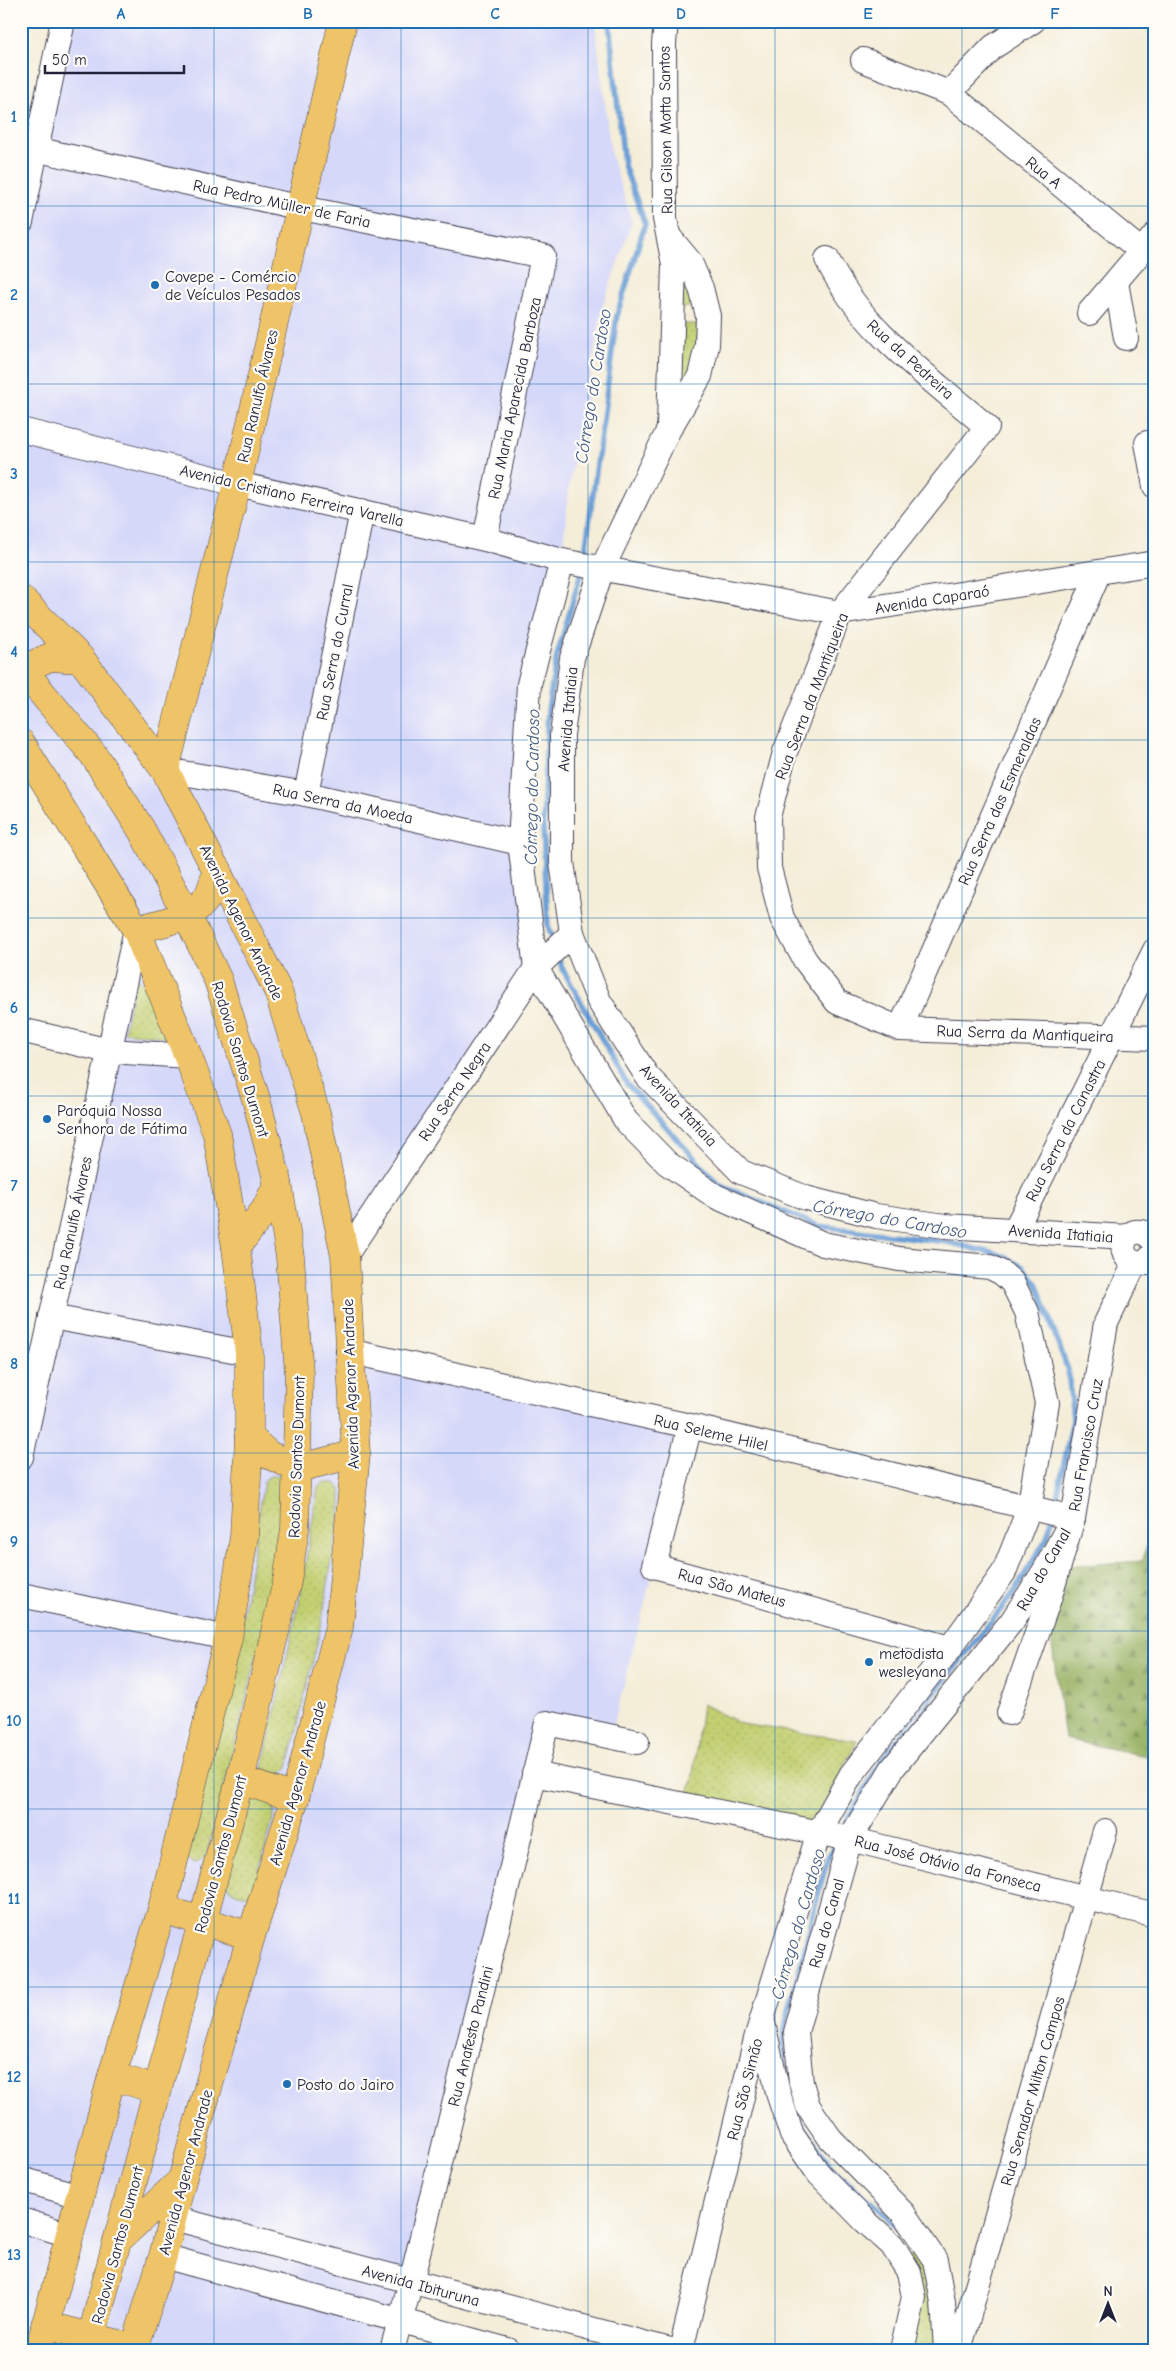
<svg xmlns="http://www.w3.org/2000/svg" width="1176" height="2371" viewBox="0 0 1176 2371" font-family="'Comic Neue',sans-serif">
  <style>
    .built { fill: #d6d8f9 }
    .green { fill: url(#green-dots); stroke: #727956 }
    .forest { fill: url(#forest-firs); stroke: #5e6a50 }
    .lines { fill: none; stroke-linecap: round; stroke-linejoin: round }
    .stream { stroke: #6a9ed6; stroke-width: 5.5 }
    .minor-casing { stroke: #424053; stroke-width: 26 }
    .major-casing { stroke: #424053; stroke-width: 29 }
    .highway-casing { stroke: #424053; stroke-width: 29 }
    .minor { stroke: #fff; stroke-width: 24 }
    .major { stroke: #efc469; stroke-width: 28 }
    .highway { stroke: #efc469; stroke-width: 28 }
    .grid { fill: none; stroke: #1f6fb2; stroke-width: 1; stroke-opacity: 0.55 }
    .poi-dot { fill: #1f6fb2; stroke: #fdfcf7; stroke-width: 2 }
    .labels { text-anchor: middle; stroke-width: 4.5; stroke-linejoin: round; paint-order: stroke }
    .street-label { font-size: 16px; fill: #22223b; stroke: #fdfcf7 }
    .poi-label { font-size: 16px; fill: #22223b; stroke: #fdfcf7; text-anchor: start }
    .water-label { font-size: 18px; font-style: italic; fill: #425a81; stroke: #fdfcf7 }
    .neatline { fill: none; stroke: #1f6fb2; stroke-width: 2 }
    .grid-label { font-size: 16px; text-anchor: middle; font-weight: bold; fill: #1f6fb2 }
  </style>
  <defs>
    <pattern id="green-dots" width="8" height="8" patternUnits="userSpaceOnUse" patternTransform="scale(1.25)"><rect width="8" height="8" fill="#c2d072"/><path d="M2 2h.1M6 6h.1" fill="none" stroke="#a6b264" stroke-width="1.8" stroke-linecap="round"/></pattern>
    <pattern id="forest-firs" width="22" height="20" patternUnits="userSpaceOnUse" patternTransform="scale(1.25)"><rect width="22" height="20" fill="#99b264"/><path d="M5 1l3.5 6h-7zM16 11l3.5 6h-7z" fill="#7c9054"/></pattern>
  </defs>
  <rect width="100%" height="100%" fill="#fdfcf7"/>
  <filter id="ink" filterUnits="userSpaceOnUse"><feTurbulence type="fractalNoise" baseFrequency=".02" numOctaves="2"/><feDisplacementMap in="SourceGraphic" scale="10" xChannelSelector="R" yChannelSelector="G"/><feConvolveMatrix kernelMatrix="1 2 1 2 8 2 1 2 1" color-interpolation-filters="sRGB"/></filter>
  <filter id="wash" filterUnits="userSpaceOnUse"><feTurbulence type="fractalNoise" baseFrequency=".0096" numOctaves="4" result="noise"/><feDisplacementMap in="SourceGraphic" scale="20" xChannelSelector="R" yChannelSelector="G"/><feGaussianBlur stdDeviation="1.12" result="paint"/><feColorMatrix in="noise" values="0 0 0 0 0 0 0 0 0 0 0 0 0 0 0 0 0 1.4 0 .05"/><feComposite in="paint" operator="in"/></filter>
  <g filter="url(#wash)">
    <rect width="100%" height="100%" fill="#f4edd8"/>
    <path class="built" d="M63 21H595L611 155 632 222 603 305 569 486 562 560 525 735 536 968 344 1256 349 1351 690 1426 611 1735 547 1723 390 2350H21V1451L135 929 21 746V146L37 150Z"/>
    <g class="green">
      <path d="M682 259 697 305 678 309Z"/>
      <path d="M684 324H701L696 372 674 408Z"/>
      <path d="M136 975 149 992 170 1038 124 1032Z"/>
      <path d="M283 1474 287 1481 273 1593 206 1857 195 1864 186 1859 242 1622 264 1481 270 1476Z"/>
      <path d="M325 1482 335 1483 341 1489V1505L321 1626 288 1767 280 1775H266L262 1768 299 1602 318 1487Z"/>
      <path d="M702 1704 741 1724 857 1741 813 1827 685 1799 692 1782Z"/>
      <path d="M260 1796 272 1801 275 1811 253 1895C241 1896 232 1894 226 1883L246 1800Z"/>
      <path d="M923 2250 944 2350H904L906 2258Z"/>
    </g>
    <path class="forest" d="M1155 1530V1758L1065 1739 1051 1638 1067 1566 1142 1561 1150 1535Z"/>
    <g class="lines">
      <g class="stream">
        <path d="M584 561 617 315 645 224 624 165 609 21"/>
        <path d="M554 942 548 926 543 825 548 709 557 655 582 570"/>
        <path d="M558 956 562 968 627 1084 719 1185 819 1226 947 1242 1000 1255 1023 1267 1037 1285 1068 1370 1073 1419 1055 1508"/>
        <path d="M844 1827 881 1760 1013 1594 1047 1538 1052 1519"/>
        <path d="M784 2072 783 2041 786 2022 820 1887 828 1858 836 1842"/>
        <path d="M795 2113 832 2168 887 2216 915 2253"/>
      </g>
    </g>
  </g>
  <g filter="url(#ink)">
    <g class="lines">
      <g class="minor-casing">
        <g id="minor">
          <path d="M666 21 664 44 665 219 674 264 669 426"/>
          <path d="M863 60 949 93 1140 250"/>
          <path d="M949 93 993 47 1033 21"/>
          <path d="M21 146 302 208 543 256 485 539"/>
          <path d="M21 222 63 21"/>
          <path d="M670 238 690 262 701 288 708 316 707 345 700 376 668 431 602 569 572 658 562 735V862L572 933 599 1001 647 1076 741 1172 806 1198 876 1216 945 1226 1127 1237"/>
          <path d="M827 259C861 330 928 376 987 427L840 613 785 752 768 817 769 868 782 918 805 960 837 1002 900 1029 1155 1038"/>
          <path d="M1116 282 1126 338"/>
          <path d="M1089 313 1155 235"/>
          <path d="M21 430 237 484 485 539 562 561 840 613 1155 563"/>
          <path d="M1147 443 1155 486"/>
          <path d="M562 561 529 684 520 843 536 968 626 1121 667 1163 715 1196 823 1244 899 1259 990 1267 1002 1273 1012 1282 1027 1312 1047 1403 1029 1509 1004 1572 950 1648 851 1775 819 1832 756 2039 681 2350"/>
          <path d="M165 770 306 794 520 843"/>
          <path d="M306 794 362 511"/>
          <path d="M900 1029 1098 574"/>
          <path d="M21 1030 109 1051 188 1056"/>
          <path d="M1015 1230 1155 950"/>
          <path d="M1155 1242 1146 1233C1117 1224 1115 1268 1145 1263L1155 1253"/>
          <path d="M345 1256 536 968 572 933"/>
          <path d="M51 1317 249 1353"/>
          <path d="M348 1351 690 1426 1073 1518"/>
          <path d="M690 1426 654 1566 950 1648"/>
          <path d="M21 1457 136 929"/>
          <path d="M21 1595 228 1638"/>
          <path d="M1009 1713 1050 1596 1073 1518 1106 1323 1135 1263"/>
          <path d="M534 1774 850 1839 1155 1915"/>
          <path d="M763 2023 778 2093 792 2135 819 2174 865 2221 892 2245 909 2272 914 2297 902 2350"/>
          <path d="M21 2179 79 2196"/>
          <path d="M173 2218 670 2350"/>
          <path d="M21 2220 69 2235"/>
          <path d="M163 2256 508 2350"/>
          <path d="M392 2350 411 2282 547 1723 637 1742"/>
          <path d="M946 2350 943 2302 935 2260 903 2213 830 2138 808 2106 801 2083 796 2032 850 1839 892 1769 1012 1621 1045 1570 1073 1518"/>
          <path d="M959 2350 1105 1831"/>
        </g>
      </g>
      <g class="major-casing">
        <g id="major">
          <path d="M21 599 81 659 165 770 278 991 316 1113 345 1256 356 1454 339 1627 295 1798 251 1936 182 2180 163 2256 134 2350"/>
          <path d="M21 743 136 929 188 1056 217 1134 236 1247 249 1353V1437L244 1537 228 1638 162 1909 112 2076 39 2350"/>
          <path d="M165 770 237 484 343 21"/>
        </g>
      </g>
      <g class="highway-casing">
        <g id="highway">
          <path d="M21 668 93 754 141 829 187 915 218 980 256 1099 278 1183 290 1257 299 1373 295 1529 287 1581 240 1780 88 2350"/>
          <path d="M21 672 23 669 50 657 81 659"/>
          <path d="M136 929C157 925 196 917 208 896 212 888 214 879 218 870"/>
          <path d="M236 1247 265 1210 278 1183"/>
          <path d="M249 1437 269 1455 298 1468 356 1454"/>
          <path d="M240 1780 295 1798"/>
          <path d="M162 1909 251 1936"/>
          <path d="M112 2076 158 2090"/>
          <path d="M120 2238 182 2180"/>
          <path d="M45 2325 135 2348"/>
        </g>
      </g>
      <use href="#minor" class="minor"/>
      <use href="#major" class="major"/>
      <use href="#highway" class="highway"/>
    </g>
  </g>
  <path class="grid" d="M214 21V2350M401 21V2350M588 21V2350M775 21V2350M962 21V2350M21 206H1155M21 384H1155M21 562H1155M21 740H1155M21 918H1155M21 1096H1155M21 1275H1155M21 1453H1155M21 1631H1155M21 1809H1155M21 1987H1155M21 2165H1155"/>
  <g class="poi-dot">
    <circle cx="155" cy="285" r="5"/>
    <circle cx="47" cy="1119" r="5"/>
    <circle cx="869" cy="1662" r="5"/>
    <circle cx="287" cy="2084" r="5"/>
  </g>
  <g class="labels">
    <g class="street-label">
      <text transform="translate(665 130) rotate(-91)" y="6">Rua Gilson Motta Santos</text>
      <text transform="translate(1044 172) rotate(39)" y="6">Rua A</text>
      <text transform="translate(282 203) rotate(12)" y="6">Rua Pedro Müller de Faria</text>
      <text transform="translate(911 359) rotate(42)" y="6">Rua da Pedreira</text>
      <text transform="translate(257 396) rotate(-77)" y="6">Rua Ranulfo Álvares</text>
      <text transform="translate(514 398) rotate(-78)" y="6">Rua Maria Aparecida Barboza</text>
      <text transform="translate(292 495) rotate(13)" y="6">Avenida Cristiano Ferreira Varella</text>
      <text transform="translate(932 599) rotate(-9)" y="6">Avenida Caparaó</text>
      <text transform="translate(334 652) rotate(-79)" y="6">Rua Serra do Curral</text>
      <text transform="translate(811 696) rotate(-69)" y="6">Rua Serra da Mantiqueira</text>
      <text transform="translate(567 719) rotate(-85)" y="6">Avenida Itatiaia</text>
      <text transform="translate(999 801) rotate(-66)" y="6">Rua Serra das Esmeraldas</text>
      <text transform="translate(343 803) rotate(12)" y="6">Rua Serra da Moeda</text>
      <text transform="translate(242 922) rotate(64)" y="6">Avenida Agenor Andrade</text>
      <text transform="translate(1025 1033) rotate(2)" y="6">Rua Serra da Mantiqueira</text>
      <text transform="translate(241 1059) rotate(73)" y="6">Rodovia Santos Dumont</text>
      <text transform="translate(454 1091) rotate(-56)" y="6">Rua Serra Negra</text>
      <text transform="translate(679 1105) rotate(47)" y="6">Avenida Itatiaia</text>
      <text transform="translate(1065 1130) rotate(-63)" y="6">Rua Serra da Canastra</text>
      <text transform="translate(72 1223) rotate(-78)" y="6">Rua Ranulfo Álvares</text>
      <text transform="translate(1061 1233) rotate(4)" y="6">Avenida Itatiaia</text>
      <text transform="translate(350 1384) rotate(-92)" y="6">Avenida Agenor Andrade</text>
      <text transform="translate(711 1432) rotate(13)" y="6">Rua Seleme Hilel</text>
      <text transform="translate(1085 1445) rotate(-80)" y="6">Rua Francisco Cruz</text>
      <text transform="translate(296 1457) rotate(-88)" y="6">Rodovia Santos Dumont</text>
      <text transform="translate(1043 1569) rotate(-60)" y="6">Rua do Canal</text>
      <text transform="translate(732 1587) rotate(15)" y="6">Rua São Mateus</text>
      <text transform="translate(297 1783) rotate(-74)" y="6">Avenida Agenor Andrade</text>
      <text transform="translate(220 1854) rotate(-75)" y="6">Rodovia Santos Dumont</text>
      <text transform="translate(948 1863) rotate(14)" y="6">Rua José Otávio da Fonseca</text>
      <text transform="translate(826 1923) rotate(-74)" y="6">Rua do Canal</text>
      <text transform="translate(470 2036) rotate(-76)" y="6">Rua Anafesto Pandini</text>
      <text transform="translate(744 2089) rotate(-76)" y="6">Rua São Simão</text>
      <text transform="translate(1032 2091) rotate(-74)" y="6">Rua Senador Milton Campos</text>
      <text transform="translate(185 2172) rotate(-75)" y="6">Avenida Agenor Andrade</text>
      <text transform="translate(117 2245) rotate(-75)" y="6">Rodovia Santos Dumont</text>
      <text transform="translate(421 2285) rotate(15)" y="6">Avenida Ibituruna</text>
    </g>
    <g class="poi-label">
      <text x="165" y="282">Covepe - Comércio<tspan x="165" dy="18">de Veículos Pesados</tspan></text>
      <text x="57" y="1116">Paróquia Nossa<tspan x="57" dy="18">Senhora de Fátima</tspan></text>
      <text x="879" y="1659">metodista<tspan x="879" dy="18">wesleyana</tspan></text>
      <text x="297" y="2090">Posto do Jairo</text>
    </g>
    <g class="water-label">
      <text transform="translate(593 386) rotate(-81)" y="6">Córrego do Cardoso</text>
      <text transform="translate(532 787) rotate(-89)" y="6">Córrego do Cardoso</text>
      <text transform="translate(890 1219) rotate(10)" y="6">Córrego do Cardoso</text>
      <text transform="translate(798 1924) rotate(-74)" y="6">Córrego do Cardoso</text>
    </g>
  </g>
  <rect width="1176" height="2371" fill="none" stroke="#fdfcf7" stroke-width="55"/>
  <g transform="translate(1108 2304)" stroke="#fdfcf7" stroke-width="4" paint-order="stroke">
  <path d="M0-4L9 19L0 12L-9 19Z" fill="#22223b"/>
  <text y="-8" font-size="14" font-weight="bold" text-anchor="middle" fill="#22223b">N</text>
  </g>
  <path d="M45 65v8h139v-8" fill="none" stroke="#22223b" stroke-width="2.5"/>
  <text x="52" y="65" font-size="15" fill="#22223b" stroke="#fdfcf7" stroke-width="4" paint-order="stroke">50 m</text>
  <rect x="28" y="28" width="1120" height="2316" class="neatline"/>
  <g class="grid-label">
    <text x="121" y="19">A</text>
    <text x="308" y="19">B</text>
    <text x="495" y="19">C</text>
    <text x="681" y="19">D</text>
    <text x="868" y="19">E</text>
    <text x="1055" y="19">F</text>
    <text x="14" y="122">1</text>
    <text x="14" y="300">2</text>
    <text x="14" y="479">3</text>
    <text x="14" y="657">4</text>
    <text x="14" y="835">5</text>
    <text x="14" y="1013">6</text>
    <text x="14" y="1191">7</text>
    <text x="14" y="1369">8</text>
    <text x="14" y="1547">9</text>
    <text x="14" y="1726">10</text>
    <text x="14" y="1904">11</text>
    <text x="14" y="2082">12</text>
    <text x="14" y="2260">13</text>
  </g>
</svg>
